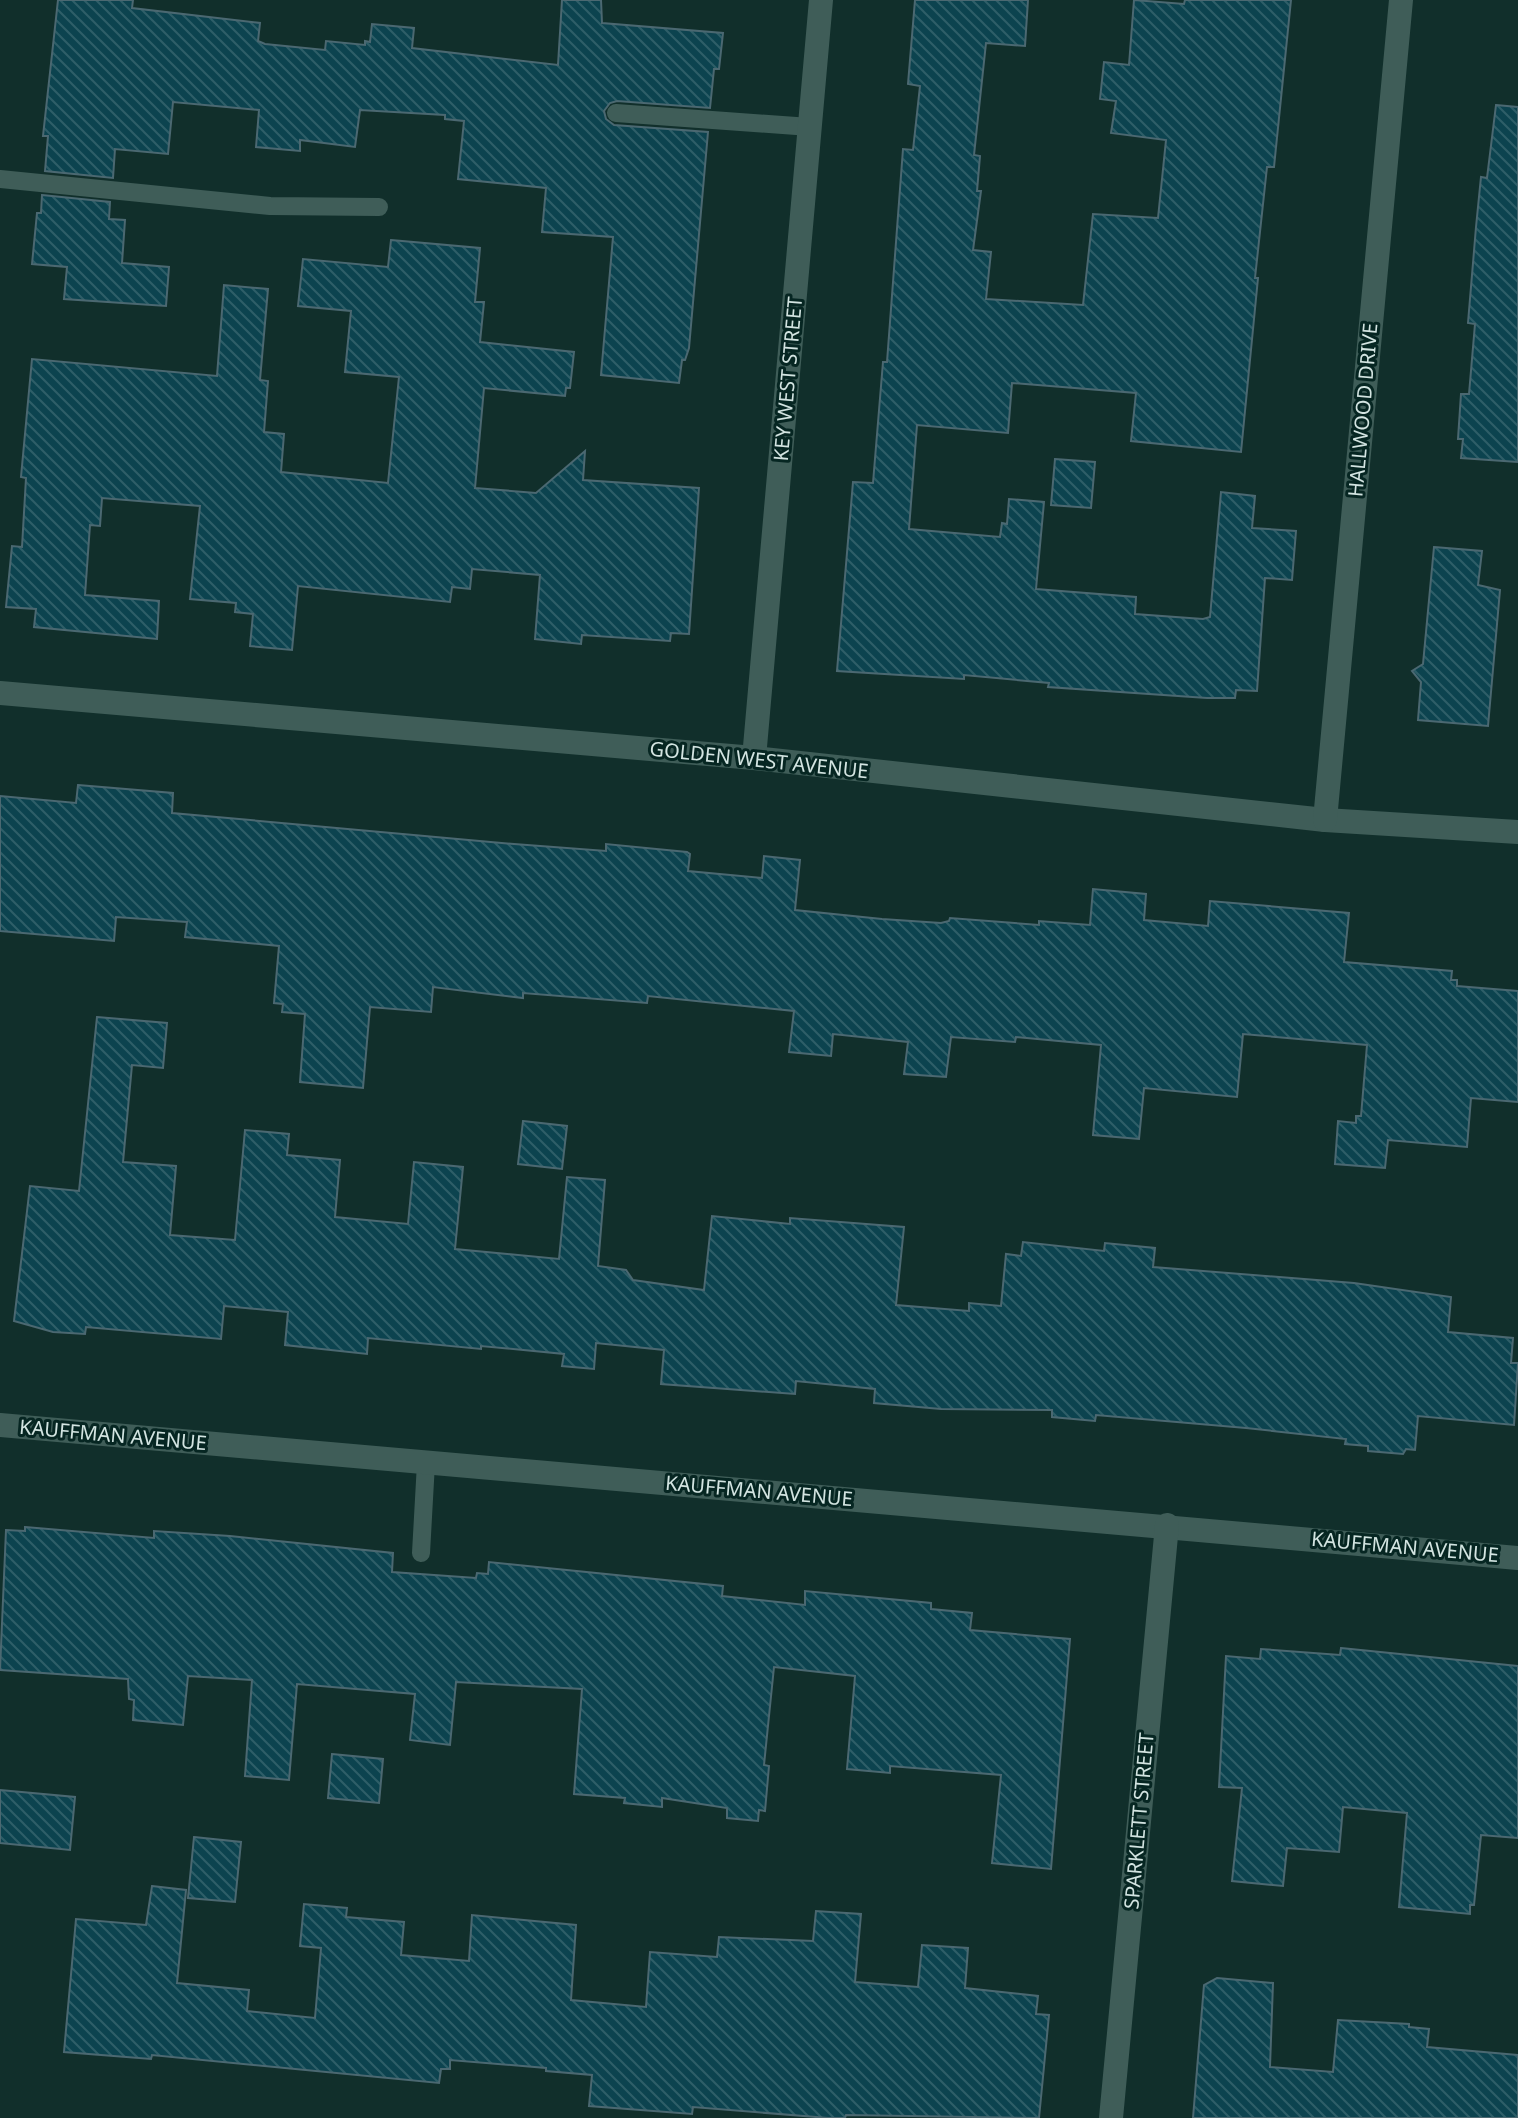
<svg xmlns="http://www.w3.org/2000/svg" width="1518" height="2118" viewBox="0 0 1518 2118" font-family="'Noto Sans',sans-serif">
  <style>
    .building { fill: url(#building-back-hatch); stroke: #4b6871; stroke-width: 2 }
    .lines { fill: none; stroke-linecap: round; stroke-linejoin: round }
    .lane { stroke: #3f5d58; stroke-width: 18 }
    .street { stroke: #3f5d58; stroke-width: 24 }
    .labels { text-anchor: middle; stroke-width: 6; stroke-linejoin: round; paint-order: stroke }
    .street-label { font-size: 20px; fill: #d3e4e1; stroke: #062622 }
  </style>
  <defs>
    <pattern id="building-back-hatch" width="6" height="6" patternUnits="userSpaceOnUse" patternTransform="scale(2)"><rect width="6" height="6" fill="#0c434f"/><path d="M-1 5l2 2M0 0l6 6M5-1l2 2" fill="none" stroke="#2e5e68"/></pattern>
  </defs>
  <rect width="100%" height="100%" fill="#112f2b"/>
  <g class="building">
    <path d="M58 0H133L132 8 260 23 258 41 265 44 325 50 326 41 365 45V41L370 42 372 24 414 28 412 48 558 65 562 0H601L602 23 723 33 719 69H714L710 108 617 101 610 103 604 111 606 119 614 125 708 132 689 348 685 360H682L679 383 601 375 613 237 542 232 546 188 458 179 464 121 445 119V115L360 110 355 147 300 140V151L256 147 259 110 173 102 168 154 115 149 113 178 45 171 48 136H43Z"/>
    <path d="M915 0H1028L1025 46 986 43 974 155 980 156 977 191H981L973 250 991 252 986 299 1083 305 1093 214 1158 218 1166 140 1111 133 1116 101 1100 99 1104 62 1129 65 1134 0 1184 4 1185 0H1291L1274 167H1267L1255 278H1258L1241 452 1131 441 1136 393 1012 383 1008 433 917 425 909 529 1000 537 1002 523 1007 524 1009 499 1044 502 1036 589 1136 597 1135 614 1203 619 1210 617 1221 492 1255 496 1252 528 1296 531 1292 580 1265 578 1257 691 1236 690 1235 698H1207L1048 687 1049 683 964 675V679L837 671 853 482 873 483 883 362H887L903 149 913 150 920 86 908 84Z"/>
    <path d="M1496 105 1518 107V462L1461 458 1463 439H1458L1461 394H1469L1475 324 1468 323 1476 227 1481 177 1487 178Z"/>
    <path d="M42 195 110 202 109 219 125 220 122 263 169 267 166 306 64 299 67 267 32 264 37 213H41Z"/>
    <path d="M391 240 480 248 475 302H484L480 342 574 352 570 388H566L565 396 484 388 475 488 536 493 585 451 583 480 699 488 689 634 671 633 670 641 582 635 581 644 535 639 540 575 472 569 470 589 452 587 450 602 298 586 292 650 250 646 253 614 235 612 236 603 190 599 200 506 102 498 100 526 90 525 85 595 159 601 157 639 34 627 36 609 6 607 12 546 22 547 26 478 21 477 32 359 217 376 224 285 268 289 260 380 268 381 264 432 284 434 281 472 388 483 399 377 345 372 351 311 298 306 303 259 388 267Z"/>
    <path d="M1055 459 1095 462 1091 508 1051 505Z"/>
    <path d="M1434 547 1482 551 1478 585 1500 590 1488 726 1418 720 1421 682 1412 671 1423 664Z"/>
    <path d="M78 785 173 793 172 813 514 844 606 851V844L687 852 690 854 688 871 762 878 764 856 800 860 795 910 882 919 941 923 949 921 950 918 1039 925V921L1090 925 1093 889 1146 894 1144 920 1208 926 1210 901 1349 913 1344 962 1452 971 1451 980H1457V986L1518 991V1102L1471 1098 1467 1147 1388 1140 1385 1168 1335 1164 1338 1121 1356 1123V1116H1361L1367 1045 1243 1034 1237 1097 1144 1088 1139 1139 1093 1135 1101 1045 1016 1037 1015 1042 951 1037 946 1077 904 1074 908 1042 833 1034 831 1056 789 1052 794 1011 648 996 647 1003 523 993V998L433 987 431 1012 370 1007 363 1088 300 1082 305 1014 282 1012 283 1004 274 1003 279 946 185 937 187 922 116 917 114 941 0 931V796L76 803Z"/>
    <path d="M97 1017 167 1023 163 1068 132 1065 123 1162 176 1166 170 1235 235 1240 245 1130 289 1134 287 1155 340 1160 335 1217 408 1224 414 1162 463 1167 455 1249 559 1259 567 1177 605 1180 598 1266 626 1270 633 1280 704 1290 712 1216 790 1224V1218L904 1227 896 1305 969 1311V1303L1001 1306 1006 1254 1021 1256 1023 1242 1104 1251 1105 1243 1155 1248 1153 1267 1354 1283 1451 1297 1448 1332 1513 1338 1511 1363H1518L1514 1425 1418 1416 1415 1450 1406 1449 1403 1454 1368 1451V1446L1345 1444 1346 1439 1246 1428 1096 1415 1095 1421 1052 1417V1410L941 1409 874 1403 875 1389 796 1381 795 1394 661 1384 664 1350 596 1343 594 1369 562 1366 564 1354 481 1346V1349L368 1338 367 1354 285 1345 288 1312 224 1306 221 1339 86 1327 85 1334 53 1332 14 1321 30 1186 79 1191Z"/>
    <path d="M523 1121 567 1126 562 1169 518 1164Z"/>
    <path d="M25 1527 154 1538V1531L230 1536 393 1553 392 1572 476 1578 477 1573 488 1574 489 1562 723 1586 722 1596 805 1605V1591L931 1603V1609L972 1613 970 1630 1070 1639 1051 1869 992 1863 1001 1775 890 1766V1773L847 1769 855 1676 774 1667 764 1765 769 1766 765 1811 759 1810 758 1821 727 1818V1808L662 1798V1807L624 1803 625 1798 574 1794 582 1689 456 1682 450 1745 410 1740 415 1694 297 1684 289 1780 245 1776 252 1680 188 1676 183 1725 133 1720 134 1700 129 1699 128 1679 0 1670 6 1530 25 1531Z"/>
    <path d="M1341 1648 1518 1666V1838L1481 1835 1474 1905H1470V1914L1399 1907 1407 1813 1343 1807 1339 1852 1287 1848 1283 1886 1232 1881 1242 1788 1219 1787 1226 1656 1260 1659 1261 1649 1340 1655Z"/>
    <path d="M332 1754 383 1759 379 1803 328 1798Z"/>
    <path d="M0 1790 75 1797 70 1850 0 1843Z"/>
    <path d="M194 1837 241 1842 235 1902 188 1898Z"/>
    <path d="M152 1886 186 1890 177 1983 249 1990 247 2011 315 2018 321 1948 300 1946 304 1904 347 1908 346 1917 404 1922 401 1955 469 1961 472 1915 576 1925 571 2000 646 2007 650 1952 717 1957 719 1937 813 1941 816 1911 861 1914 855 1982 918 1987 922 1945 968 1948 965 1988 1038 1996 1036 2014 1049 2015 1039 2118 846 2115 845 2118H828L693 2107 692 2114 589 2106 592 2075 546 2071V2068L450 2060V2069H441L439 2083 152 2055 151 2059 64 2052 76 1919 146 1925Z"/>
    <path d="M1217 1978 1273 1983 1270 2067 1333 2072 1338 2020 1409 2024V2027L1429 2029 1427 2047 1518 2055V2118H1193L1204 1985Z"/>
  </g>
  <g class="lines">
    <g class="lane">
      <path d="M616 113 810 127"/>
      <path d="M0 179 270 206 379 207"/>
      <path d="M421 1553 426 1463"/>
    </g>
    <g class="street">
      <path d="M0 693 754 758 1325 820 1518 832"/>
      <path d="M754 758 821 0"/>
      <path d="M1325 820 1401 0"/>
      <path d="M0 1425 1518 1558"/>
      <path d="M1111 2118 1167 1525"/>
    </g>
  </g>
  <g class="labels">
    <g class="street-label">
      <text transform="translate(788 379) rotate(-85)" y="7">KEY WEST STREET</text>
      <text transform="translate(1363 410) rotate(-85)" y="7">HALLWOOD DRIVE</text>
      <text transform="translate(759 760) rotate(6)" y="7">GOLDEN WEST AVENUE</text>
      <text transform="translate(113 1435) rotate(5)" y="7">KAUFFMAN AVENUE</text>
      <text transform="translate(759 1491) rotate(5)" y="7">KAUFFMAN AVENUE</text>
      <text transform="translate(1405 1547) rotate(5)" y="7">KAUFFMAN AVENUE</text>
      <text transform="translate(1139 1821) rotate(-85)" y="7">SPARKLETT STREET</text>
    </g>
  </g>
</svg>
